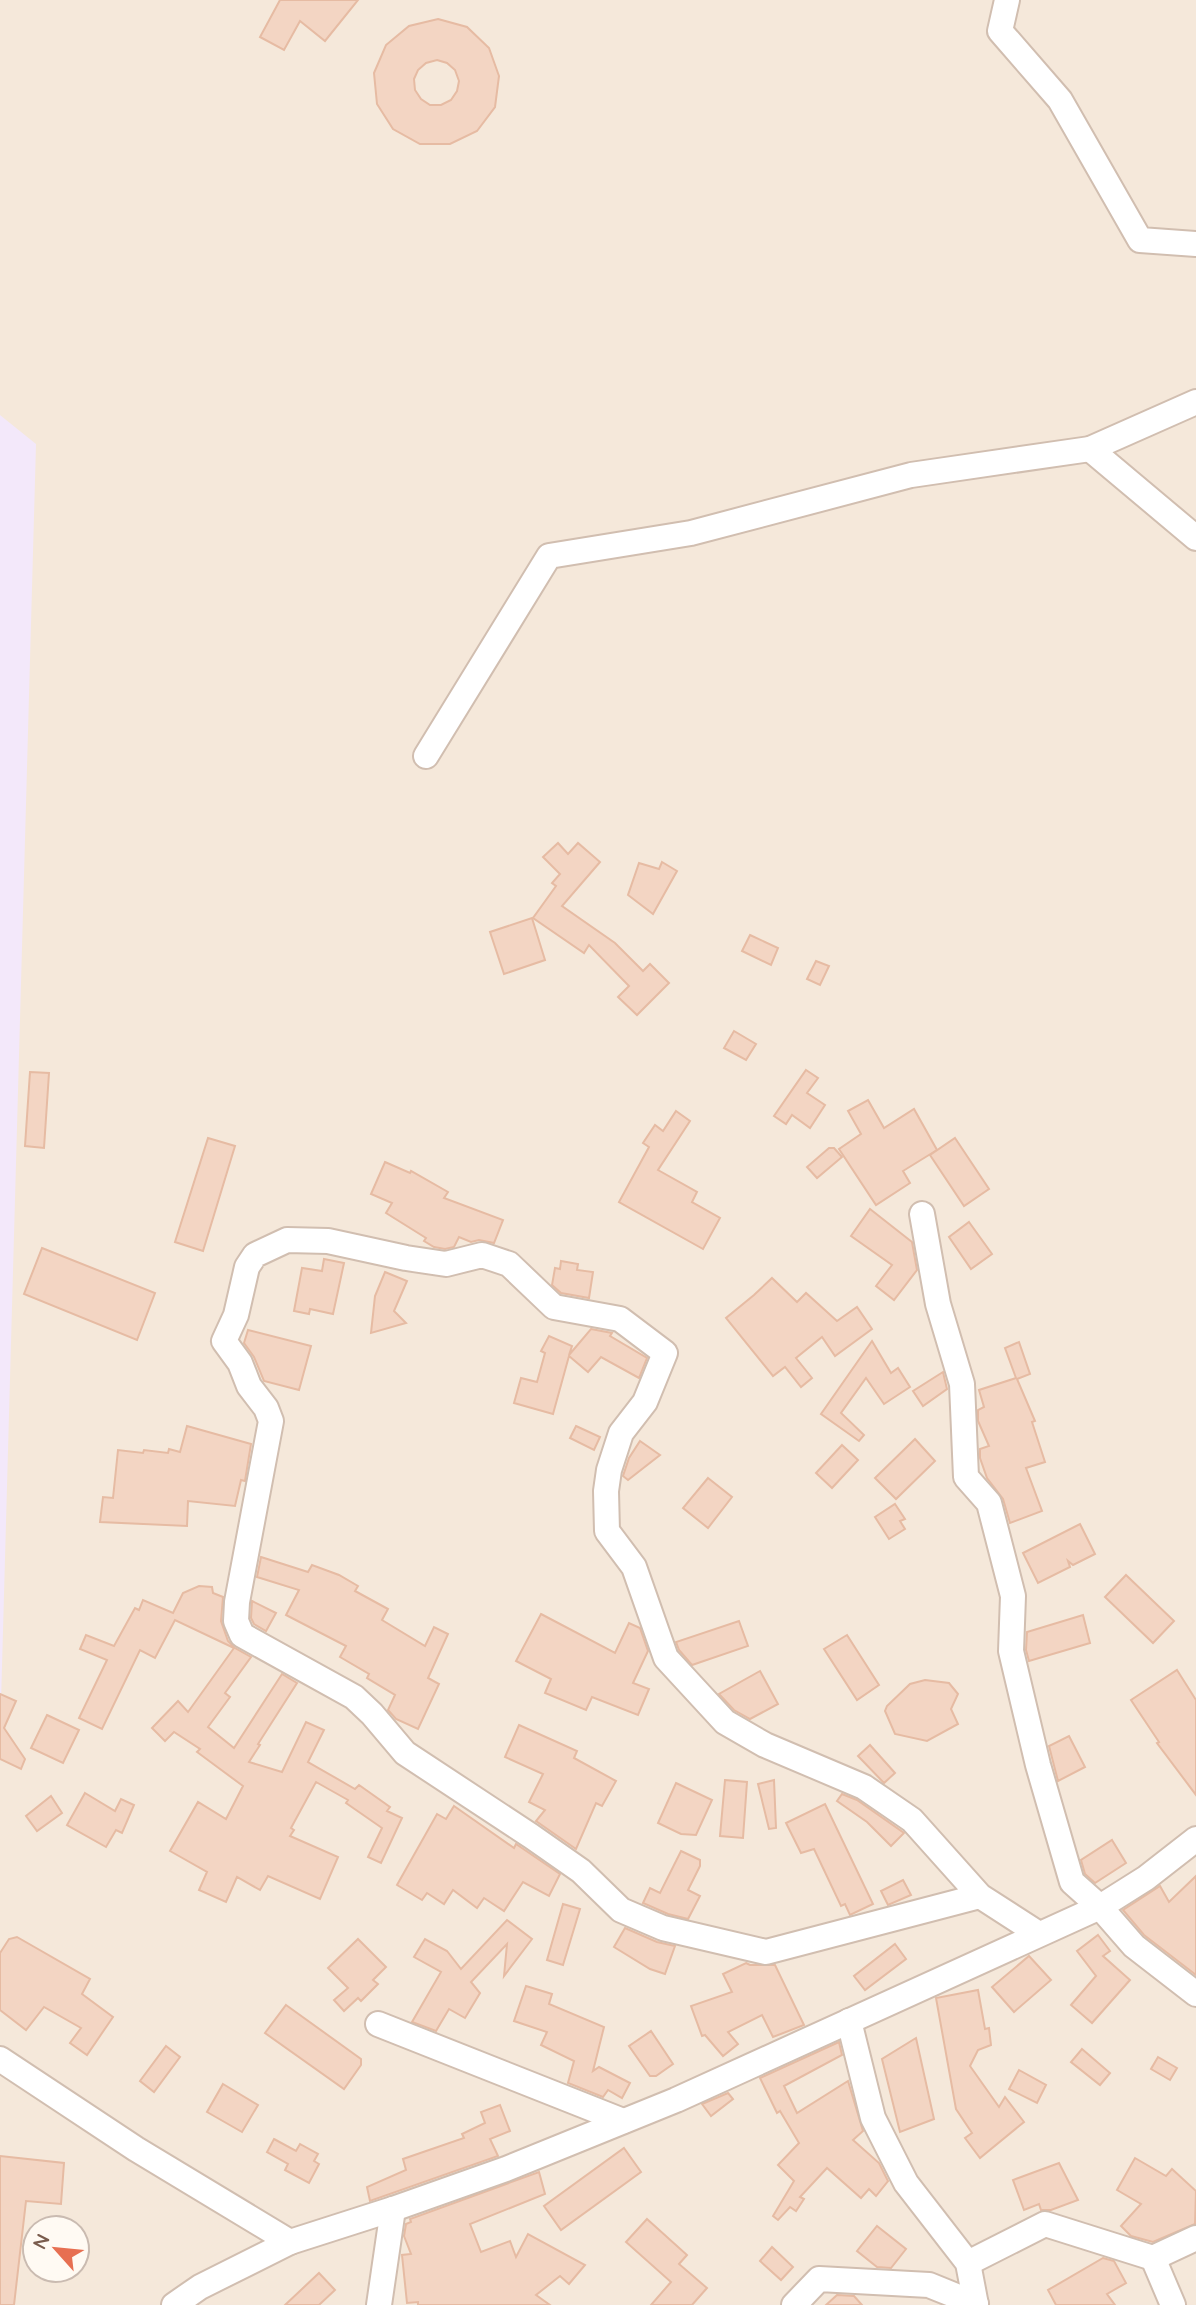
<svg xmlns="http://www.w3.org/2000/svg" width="1196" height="2305" viewBox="0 0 1196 2305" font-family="Quicksand,sans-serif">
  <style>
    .residential { fill: #f5e8da; fill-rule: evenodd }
    .education { fill: #f3e8fa }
    .building { fill: #f3d5c3; stroke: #e6bba3; stroke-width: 2; fill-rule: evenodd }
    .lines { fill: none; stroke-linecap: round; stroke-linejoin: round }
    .minor-casing { stroke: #d1beb0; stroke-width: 28 }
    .minor { stroke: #fff; stroke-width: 24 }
  </style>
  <rect width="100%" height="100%" fill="#fdf6ec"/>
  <path class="residential" d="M0 0H1196V2305H0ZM35 2228H77V2270H35Z"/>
  <path class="education" d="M0 415 36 444 0 1738Z"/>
  <g class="building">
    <path d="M280 0H358L325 41 300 21 284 50 260 37Z"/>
    <path d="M438 19 467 27 489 48 499 76 495 107 477 131 450 144H420L393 129 377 104 374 73 386 45 409 26ZM437 60 447 63 455 70 459 81 457 91 451 100 441 105H430L421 99 415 90 414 79 418 70 426 63Z"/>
    <path d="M558 843 568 854 578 843 600 862 562 906 615 943 643 971 650 964 669 983 637 1015 618 997 629 986 589 945 584 953 533 918 556 886 552 883 560 874 543 857Z"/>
    <path d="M662 862 677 871 653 914 628 895 639 863 659 869Z"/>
    <path d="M532 918 545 960 504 974 490 932Z"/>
    <path d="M750 935 778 948 771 965 742 951Z"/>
    <path d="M816 961 829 966 820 985 807 979Z"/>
    <path d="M734 1031 756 1044 746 1060 724 1048Z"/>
    <path d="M806 1070 818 1078 807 1093 825 1105 810 1128 792 1115 786 1124 774 1116Z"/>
    <path d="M30 1072 49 1073 44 1148 25 1146Z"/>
    <path d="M868 1100 884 1128 914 1109 937 1150 903 1171 910 1183 876 1205 839 1149 861 1134 848 1111Z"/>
    <path d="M676 1111 690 1121 658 1170 697 1192 692 1202 720 1218 703 1249 619 1202 649 1147 643 1143 655 1125 663 1131Z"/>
    <path d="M208 1138 235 1146 203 1251 175 1242Z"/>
    <path d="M955 1138 989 1189 964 1206 930 1155Z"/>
    <path d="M829 1148H834L842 1157 817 1178 807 1167Z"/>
    <path d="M385 1162 410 1173 411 1171 448 1192 444 1198 503 1220 494 1243 479 1240 471 1242 459 1237 454 1247 445 1249 434 1247 424 1241 426 1238 386 1213 392 1203 371 1194Z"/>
    <path d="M870 1209 912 1242 917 1270 894 1300 876 1286 892 1265 851 1236Z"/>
    <path d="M969 1222 992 1254 971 1269 949 1237Z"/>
    <path d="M42 1248 155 1293 137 1340 24 1294Z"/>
    <path d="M324 1259 344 1263 333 1314 310 1309 309 1314 294 1311 302 1268 322 1271Z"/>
    <path d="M561 1261 578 1264 577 1270 593 1272 589 1298 561 1293 552 1285 555 1268 560 1269Z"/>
    <path d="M385 1272 407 1281 394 1311 406 1323 371 1333 375 1296Z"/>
    <path d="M772 1278 797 1302 806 1293 837 1321 857 1307 872 1329 835 1356 822 1337 796 1358 812 1378 801 1387 785 1367 773 1376 726 1318 754 1295Z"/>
    <path d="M591 1329 612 1333 610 1336 647 1358 639 1378 601 1357 588 1372 569 1356 553 1414 514 1403 521 1378 537 1382 545 1353 541 1351 549 1336 572 1346 569 1355Z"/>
    <path d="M248 1330 311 1346 299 1390 264 1381 254 1357 244 1343Z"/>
    <path d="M872 1341 891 1373 898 1368 910 1387 884 1404 866 1378 841 1413 864 1435 859 1441 821 1414Z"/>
    <path d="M1019 1342 1030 1374 1017 1379 1035 1421 1032 1422 1045 1462 1026 1468 1042 1511 1010 1523 1003 1499 987 1478 980 1458V1449L989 1446 978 1421V1410L984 1407 979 1390 1016 1378 1005 1348Z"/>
    <path d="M943 1372 947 1389 923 1406 913 1391Z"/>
    <path d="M187 1426 251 1444 245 1481 241 1480 235 1506 188 1501 187 1526 100 1522 103 1497 113 1498 118 1450 143 1453 144 1450 168 1453 169 1449 180 1452Z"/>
    <path d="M576 1426 600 1437 594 1450 570 1438Z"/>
    <path d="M915 1439 935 1461 896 1499 875 1478Z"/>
    <path d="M640 1441 660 1455 628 1480 623 1476 629 1458Z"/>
    <path d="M842 1445 858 1460 832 1488 816 1473Z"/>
    <path d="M708 1478 732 1497 708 1528 683 1508Z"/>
    <path d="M895 1504 905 1519 900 1521 905 1529 889 1539 875 1517Z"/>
    <path d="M1080 1524 1095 1554 1073 1565 1068 1561 1070 1567 1038 1583 1023 1553Z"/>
    <path d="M261 1557 308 1572 312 1565 339 1575 358 1586 355 1591 388 1609 382 1620 425 1646 434 1627 448 1634 428 1678 439 1684 418 1729 396 1719 388 1710 395 1695 367 1678 369 1674 340 1657 346 1646 286 1615 299 1590 257 1577Z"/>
    <path d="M1126 1575 1174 1621 1153 1643 1105 1597Z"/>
    <path d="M199 1586 212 1587 213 1593 223 1597 221 1621 228 1641 235 1648 251 1657 225 1693 230 1697 208 1727 234 1748 282 1674 297 1683 258 1744 260 1745 249 1762 282 1772 306 1722 324 1730 308 1762 355 1789 359 1785 390 1807 387 1811 402 1818 381 1863 368 1857 382 1828 346 1803 348 1800 316 1782 291 1828 294 1830 290 1836 338 1857 320 1899 268 1876 260 1890 237 1877 226 1902 199 1890 207 1872 170 1851 198 1802 226 1819 243 1786 197 1752 200 1749 174 1732 165 1741 152 1728 178 1701 188 1712 234 1648 175 1620 155 1658 140 1650 102 1729 79 1718 107 1660 80 1649 86 1635 114 1646 135 1608 139 1610 143 1600 173 1613 183 1593Z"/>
    <path d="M252 1601 276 1613 266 1631 254 1624 251 1618Z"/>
    <path d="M541 1614 615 1653 629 1623 640 1628 648 1651 633 1683 649 1689 638 1715 592 1697 586 1710 545 1693 551 1679 516 1661Z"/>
    <path d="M1083 1615 1090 1643 1029 1661 1026 1650 1027 1632Z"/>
    <path d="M739 1621 748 1646 692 1665 679 1650 676 1642Z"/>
    <path d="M847 1635 879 1685 857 1700 824 1649Z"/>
    <path d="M1177 1670 1196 1700V1795L1157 1743 1159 1742 1131 1700Z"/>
    <path d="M760 1671 778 1704 750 1719 734 1710 719 1694Z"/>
    <path d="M925 1680 949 1683 958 1694 951 1709 958 1724 927 1741 895 1734 885 1711 887 1706 910 1684Z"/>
    <path d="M0 1694 16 1701 4 1728 25 1759 21 1769 0 1759Z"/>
    <path d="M47 1715 79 1730 63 1763 31 1748Z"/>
    <path d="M519 1725 577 1751 574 1758 616 1781 602 1806 596 1803 576 1849 536 1821 545 1810 529 1802 543 1774 505 1757Z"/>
    <path d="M1069 1736 1085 1767 1058 1781 1049 1746Z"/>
    <path d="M870 1745 895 1773 884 1783 858 1756Z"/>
    <path d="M725 1780 747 1782 743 1838 720 1836Z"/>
    <path d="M774 1780 776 1828 769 1829 758 1784Z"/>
    <path d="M676 1783 712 1800 696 1835 681 1834 658 1823Z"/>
    <path d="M85 1793 115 1811 121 1799 134 1805 122 1833 116 1830 106 1847 67 1825Z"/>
    <path d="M842 1794 857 1800 904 1833 891 1846 867 1822 837 1801Z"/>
    <path d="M51 1796 62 1813 37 1831 26 1816Z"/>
    <path d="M825 1804 873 1904 850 1915 845 1904 841 1906 814 1849 801 1853 786 1823Z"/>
    <path d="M454 1806 514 1848 516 1844 560 1874 549 1896 523 1882 504 1911 484 1898 477 1908 453 1890 444 1904 427 1893 422 1900 397 1885 437 1814 446 1819Z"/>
    <path d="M1112 1840 1126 1863 1095 1883 1085 1874 1081 1860Z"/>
    <path d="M681 1851 700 1860V1866L688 1890 700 1896 688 1919 668 1914 643 1903 650 1888 660 1893Z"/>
    <path d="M1196 1876V1975L1144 1935 1123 1910 1160 1886 1169 1902Z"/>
    <path d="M903 1880 911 1895 888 1905 881 1891Z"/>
    <path d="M563 1904 580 1909 563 1965 547 1960Z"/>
    <path d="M507 1920 532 1939 504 1976 507 1944 471 1982 480 1993 465 2018 449 2009 436 2031 412 2022 441 1972 414 1957 425 1939 447 1951 461 1969Z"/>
    <path d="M625 1928 657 1942 675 1946 665 1974 650 1969 614 1947Z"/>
    <path d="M1098 1935 1110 1951 1103 1956 1130 1980 1092 2023 1071 2005 1096 1976 1077 1951Z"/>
    <path d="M17 1937 90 1979 82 1994 113 2017 87 2055 70 2043 81 2028 44 2007 26 2030 0 2010V1953L9 1939Z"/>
    <path d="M358 1939 386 1967 373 1980 378 1984 361 2001 358 1998 344 2011 334 2000 348 1988 328 1968Z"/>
    <path d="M895 1944 906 1959 865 1990 854 1976Z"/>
    <path d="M1029 1956 1051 1980 1014 2012 992 1987Z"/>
    <path d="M746 1963 750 1965H775L804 2025 773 2037 762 2015 728 2032 738 2044 723 2056 705 2035 702 2036 691 2006 732 1992 723 1974Z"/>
    <path d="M526 1986 552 1994 549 2004 604 2027 593 2071 599 2067 630 2083 622 2098 608 2090 603 2097 568 2083 574 2061 541 2045 547 2032 514 2021Z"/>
    <path d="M978 1990 985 2029 989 2028 991 2045 978 2050 970 2066 999 2107 1005 2097 1024 2122 980 2158 965 2138 972 2133 956 2109 936 1998Z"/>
    <path d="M286 2005 361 2059V2065L344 2089 265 2033Z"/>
    <path d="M651 2031 673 2064 656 2076H650L629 2046Z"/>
    <path d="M916 2038 934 2119 900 2132 882 2059Z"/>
    <path d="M839 2042 842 2055 784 2086 797 2113 848 2081 863 2131 853 2140 879 2163 888 2181 876 2196 869 2189 861 2198 827 2168 800 2197 804 2199 796 2211 790 2207 778 2220 773 2216 794 2181 778 2165 799 2143 780 2111 777 2113 760 2078Z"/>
    <path d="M166 2046 180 2057 154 2092 140 2081Z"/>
    <path d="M1082 2049 1110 2073 1100 2085 1071 2062Z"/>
    <path d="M1158 2057 1177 2068 1170 2080 1151 2069Z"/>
    <path d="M1019 2070 1046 2085 1037 2103 1009 2089Z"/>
    <path d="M223 2084 258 2105 242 2132 207 2112Z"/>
    <path d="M728 2093 733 2099 711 2116 702 2104Z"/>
    <path d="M500 2105 510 2131 490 2139 498 2156 370 2201 367 2187 406 2170 403 2159 464 2138 462 2134 485 2123 481 2112Z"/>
    <path d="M274 2139 296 2151 300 2144 318 2154 314 2161 319 2164 309 2183 285 2170 288 2164 267 2152Z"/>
    <path d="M624 2148 641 2172 561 2230 544 2206Z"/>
    <path d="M0 2156 64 2163 61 2204 26 2201 14 2305H0Z"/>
    <path d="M1135 2158 1166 2176 1172 2169 1196 2191 1195 2224 1153 2242 1131 2236 1121 2226 1141 2204 1117 2190Z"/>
    <path d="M1059 2163 1078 2200 1051 2210H1041L1039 2204 1024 2210 1013 2180Z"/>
    <path d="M539 2172 545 2194 470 2224 481 2252 510 2241 516 2257 528 2234 585 2265 569 2284 560 2276 536 2295 550 2305H418V2302L407 2303 402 2255 411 2254 404 2236 406 2224 411 2222 410 2219Z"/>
    <path d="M647 2219 687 2255 679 2264 707 2288 692 2305H651L671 2282 626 2242Z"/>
    <path d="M877 2226 906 2249 891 2268 877 2267 857 2251Z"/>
    <path d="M772 2247 793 2267 781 2280 760 2261Z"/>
    <path d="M1103 2258 1114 2261 1126 2283 1107 2294 1115 2305H1056L1048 2290Z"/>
    <path d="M319 2273 335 2290 319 2305H285Z"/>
    <path d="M837 2295 854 2296 862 2305H826Z"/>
  </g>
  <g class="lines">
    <g class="minor-casing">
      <g id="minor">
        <path d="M1007 0 1000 31 1060 100 1140 240 1196 244"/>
        <path d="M1090 449 1196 538"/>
        <path d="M426 756 549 556 691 533 911 475 1090 449 1196 402"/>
        <path d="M922 1214 938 1304 962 1384 966 1477 989 1503 1013 1596 1011 1651 1038 1765 1072 1882 1100 1907 1134 1946 1196 1994"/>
        <path d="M980 1896 766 1952 663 1928 621 1910 581 1871 531 1836 405 1753 372 1714 354 1697 242 1635 236 1621 237 1602 271 1421 266 1408 249 1386 240 1363 224 1341 236 1315 247 1267 255 1255 287 1240 328 1241 406 1258 446 1264 482 1255 509 1264 554 1307 620 1319 665 1353 645 1402 621 1433 609 1470 606 1491 607 1531 634 1567 666 1658 725 1722 765 1745 864 1787 912 1820 980 1896 1039 1934"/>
        <path d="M849 2021 873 2118 906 2183 968 2263 976 2305"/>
        <path d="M378 2024 623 2121"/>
        <path d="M0 2059 136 2149 290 2242"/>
        <path d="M1153 2258 1173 2305"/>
        <path d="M968 2263 1045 2224 1153 2258 1196 2238"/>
        <path d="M174 2305 200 2287 290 2242 393 2209 506 2169 676 2100 1100 1907 1146 1878 1196 1839"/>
        <path d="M379 2305 393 2209"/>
        <path d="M794 2305 819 2279 929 2285 976 2304"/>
      </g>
    </g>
    <use href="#minor" class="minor"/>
  </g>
  <g transform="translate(56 2249) rotate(297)"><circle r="33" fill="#fffaf3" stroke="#cabbb1" stroke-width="2"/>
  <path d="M0-5L12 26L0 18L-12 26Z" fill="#e76f51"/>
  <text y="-10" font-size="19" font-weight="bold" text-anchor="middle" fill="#7a5c4d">N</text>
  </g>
</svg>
